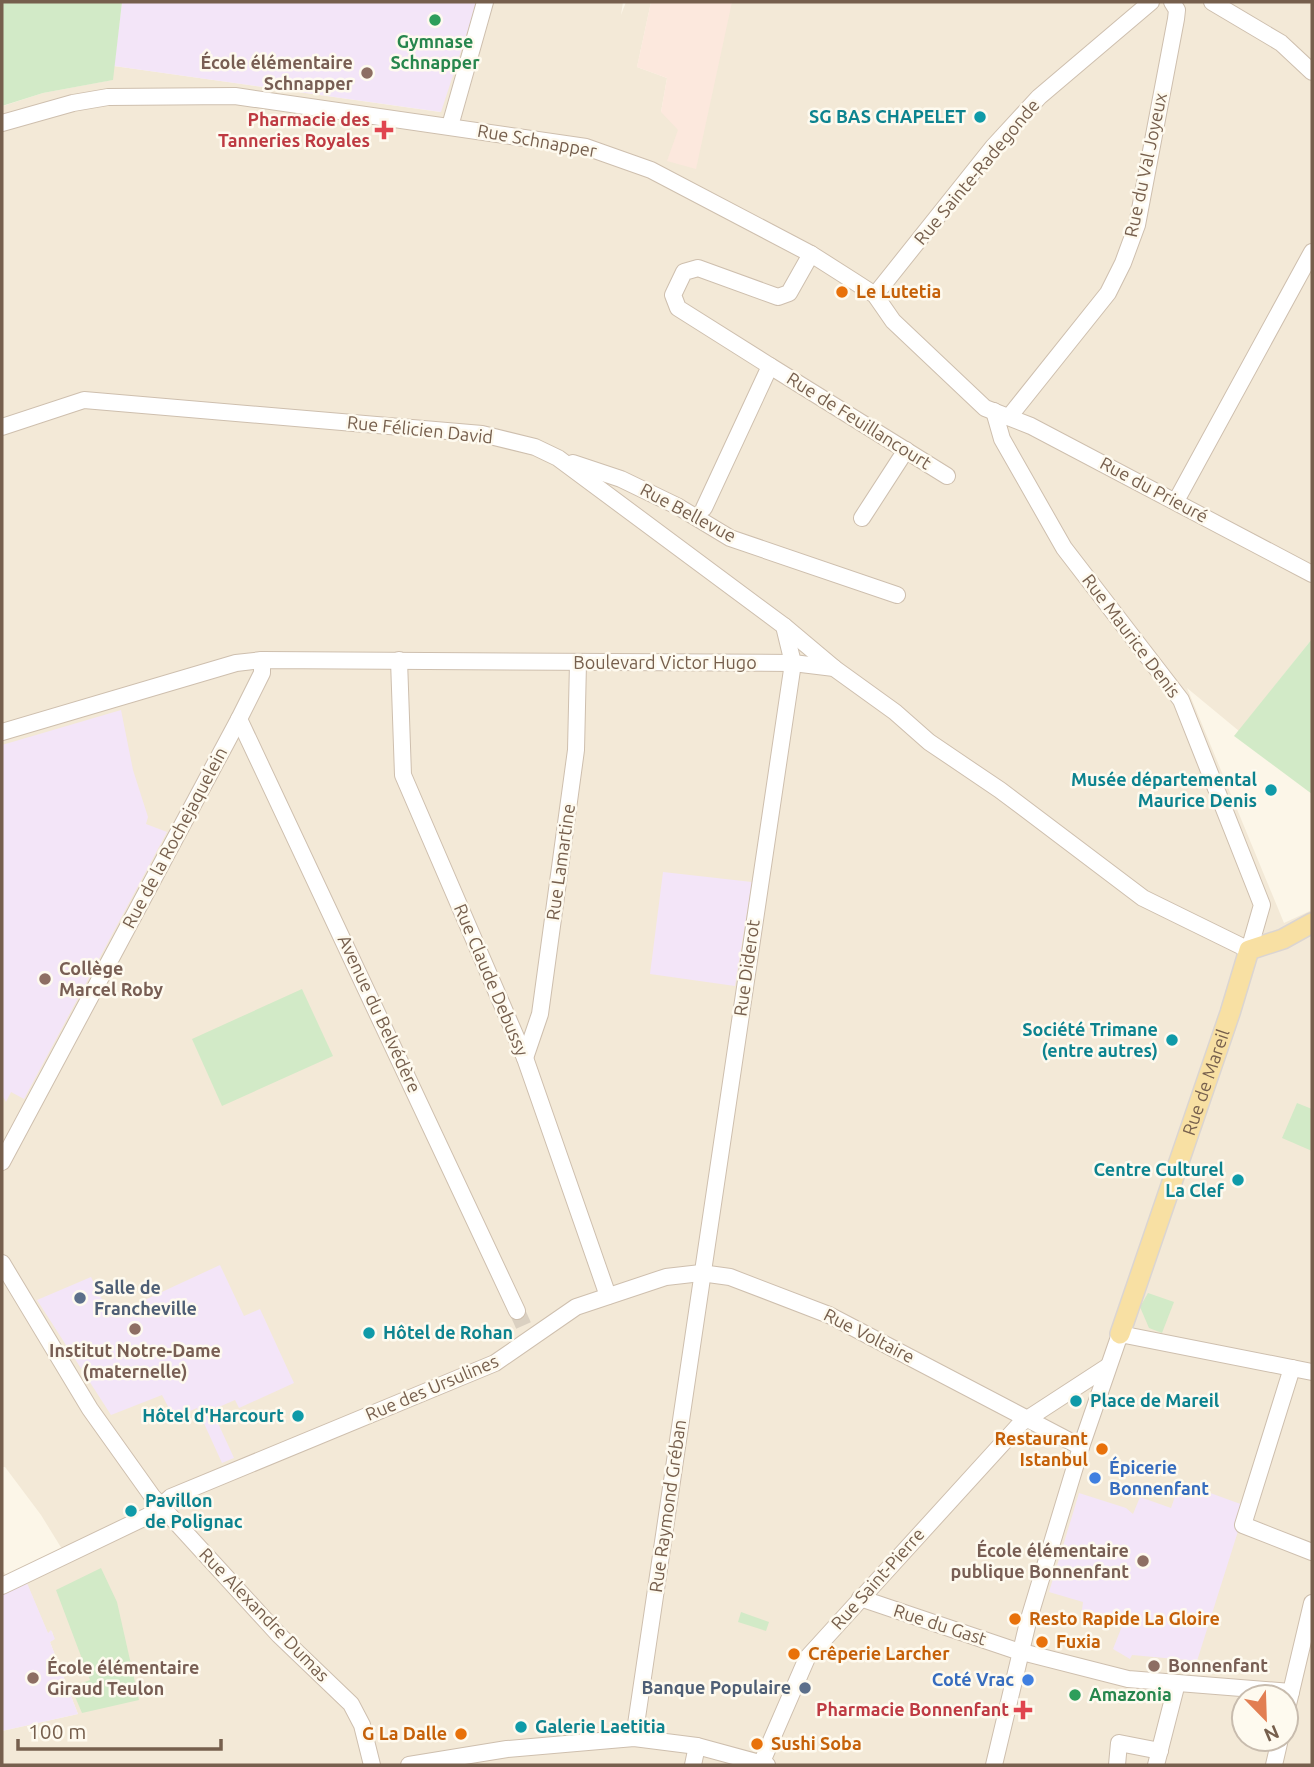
<svg xmlns="http://www.w3.org/2000/svg" width="1314" height="1767" viewBox="0 0 1314 1767" font-family="Ubuntu,sans-serif">
  <style>
    .residential { fill: #f3e9d7; fill-rule: evenodd }
    .commercial { fill: #fce8dd }
    .education { fill: #f3e5f8 }
    .green { fill: #d2eac7 }
    .lines { fill: none; stroke-linecap: round; stroke-linejoin: round }
    .minor-tunnel { stroke: #dad0c1; stroke-width: 16; stroke-dasharray: 16 8; stroke-linecap: butt }
    .minor-casing { stroke: #cebfae; stroke-width: 18 }
    .major-casing { stroke: #dbd5d1; stroke-width: 22 }
    .minor { stroke: #fff; stroke-width: 16 }
    .major { stroke: #f8e0a3; stroke-width: 19 }
    .leisure-dot { fill: #2e9e5b; stroke: #fefaef; stroke-width: 2.5 }
    .education-dot { fill: #8d6e63; stroke: #fefaef; stroke-width: 2.5 }
    .culture-dot { fill: #0f9aa8; stroke: #fefaef; stroke-width: 2.5 }
    .health-dot { fill: #e0444e; stroke: #fefaef; stroke-width: 2.5 }
    .food-dot { fill: #e8710a; stroke: #fefaef; stroke-width: 2.5 }
    .service-dot { fill: #5c6f8a; stroke: #fefaef; stroke-width: 2.5 }
    .shop-dot { fill: #3f7fe0; stroke: #fefaef; stroke-width: 2.5 }
    .labels { text-anchor: middle; stroke-width: 5; stroke-linejoin: round; paint-order: stroke }
    .leisure-label { font-size: 18px; font-weight: bold; fill: #27864d; stroke: #fefaef }
    .education-label { font-size: 18px; font-weight: bold; fill: #785e54; stroke: #fefaef; text-anchor: start }
    .culture-label { font-size: 18px; font-weight: bold; fill: #0d838f; stroke: #fefaef; text-anchor: end }
    .health-label { font-size: 18px; font-weight: bold; fill: #be3a42; stroke: #fefaef; text-anchor: end }
    .street-label { font-size: 18px; fill: #765f4d; stroke: #fefaef }
    .food-label { font-size: 18px; font-weight: bold; fill: #c56008; stroke: #fefaef; text-anchor: start }
    .service-label { font-size: 18px; font-weight: bold; fill: #4e5e75; stroke: #fefaef; text-anchor: start }
    .shop-label { font-size: 18px; font-weight: bold; fill: #366cbe; stroke: #fefaef; text-anchor: start }
  </style>
  <rect width="100%" height="100%" fill="#fcf6e8"/>
  <path class="residential" d="M477 2H623L621 15 626 2H651L637 67 667 78 661 112 732 2H1312V639L1239 731 1187 688 1284 923 1312 910V1765H2V1731L78 1714 50 1642 54 1639 52 1631 48 1634 27 1584 2 1595V1570L7 1576 62 1549 41 1515 5 1467H2V103L3 106 43 93 112 80 114 66 440 112ZM1244 1697H1286V1739H1244Z"/>
  <path class="commercial" d="M651 2H732L696 169 667 161 678 130 661 112 667 78 637 67Z"/>
  <g class="education">
    <path d="M122 2H477L441 112 114 66Z"/>
    <path d="M121 710 133 770 148 817 146 824 167 832 24 1099 11 1092 6 1102 2 1095V745Z"/>
    <path d="M663 872 752 882 735 986 650 974Z"/>
    <path d="M220 1265 244 1316 260 1309 294 1383 239 1408 235 1400 212 1410 234 1458 222 1463 197 1408 174 1418 162 1395 111 1415 37 1300 91 1277 110 1316Z"/>
    <path d="M1180 1482 1246 1506 1197 1661 1132 1655 1130 1659 1113 1649 1124 1621 1082 1610 1083 1602 1049 1592 1079 1493 1126 1508 1133 1514 1140 1497 1171 1508Z"/>
    <path d="M27 1583 48 1633 51 1630 55 1639 50 1642 78 1714 2 1731V1595Z"/>
  </g>
  <g class="green">
    <path d="M2 2H122L113 80 43 93 2 106Z"/>
    <path d="M1312 639V794L1234 736Z"/>
    <path d="M302 989 333 1056 222 1106 192 1039Z"/>
    <path d="M1297 1103 1312 1109V1151L1282 1138Z"/>
    <path d="M1148 1293 1174 1302 1162 1333 1149 1328 1140 1307Z"/>
    <path d="M101 1568 117 1602 139 1700 82 1713 71 1687 90 1680 56 1590Z"/>
    <path d="M741 1612 769 1622 766 1631 738 1622Z"/>
  </g>
  <g class="lines">
    <path class="minor-tunnel" d="M517 1311 525 1329"/>
    <g class="minor-casing">
      <g id="minor">
        <path d="M1212 2 1281 43 1312 72"/>
        <path d="M2 123 73 103 108 97 235 96 586 147 651 170 811 254 855 282 875 295 893 321 985 408 1031 426 1312 574"/>
        <path d="M450 126 485 2"/>
        <path d="M875 295 993 147 1039 97 1151 2"/>
        <path d="M770 366 947 476"/>
        <path d="M1009 417 1108 293 1123 263 1137 225 1176 19 1177 10 1172 2"/>
        <path d="M2 427 84 400 482 434 535 447 558 458 784 626 793 663 634 1738"/>
        <path d="M573 463 621 479 677 506 730 538 897 595"/>
        <path d="M1176 501 1312 252"/>
        <path d="M704 508 770 366 678 308 673 295 684 272 698 268 778 297 789 293 811 254"/>
        <path d="M862 518 906 450"/>
        <path d="M784 626 834 668"/>
        <path d="M399 660 403 775 525 1058 608 1296"/>
        <path d="M239 719 517 1311"/>
        <path d="M2 732 236 663 262 660 793 663 834 668 895 712 929 742 1000 790 1143 898 1249 950 1262 905 1181 700 1064 548 1002 439 994 411"/>
        <path d="M525 1058 540 1014 576 750 578 663"/>
        <path d="M2 1162 239 719 262 673V660"/>
        <path d="M2 1263 90 1409 152 1496 279 1635 351 1704 362 1725 372 1765"/>
        <path d="M1292 1368 1243 1525 1312 1552"/>
        <path d="M2 1586 152 1514 171 1497 495 1363 576 1307 666 1277 701 1273 730 1277 829 1315 1081 1447"/>
        <path d="M860 1598 1014 1650 1128 1679 1291 1692"/>
        <path d="M1286 1713 1312 1603"/>
        <path d="M761 1764 807 1658 1021 1423 1107 1367"/>
        <path d="M409 1765 507 1749 634 1738 697 1746 767 1765"/>
        <path d="M693 1765 697 1746"/>
        <path d="M994 1765 1028 1622 1081 1447 1120 1334 1312 1372"/>
        <path d="M1117 1765 1119 1743 1160 1751"/>
        <path d="M1156 1765 1177 1683"/>
        <path d="M1274 1765 1280 1739"/>
      </g>
    </g>
    <g class="major-casing">
      <g id="major">
        <path id="s1" d="M1120 1334 1230 1013 1249 950 1283 939 1312 923"/>
      </g>
    </g>
    <use href="#minor" class="minor"/>
    <use href="#major" class="major"/>
  </g>
  <g class="leisure-dot">
    <circle cx="435" cy="20" r="7"/>
    <circle cx="1075" cy="1695" r="7"/>
  </g>
  <g class="education-dot">
    <circle cx="367" cy="73" r="7"/>
    <circle cx="45" cy="979" r="7"/>
    <circle cx="135" cy="1329" r="7"/>
    <circle cx="1143" cy="1561" r="7"/>
    <circle cx="1154" cy="1666" r="7"/>
    <circle cx="33" cy="1678" r="7"/>
  </g>
  <g class="culture-dot">
    <circle cx="980" cy="117" r="7"/>
    <circle cx="1271" cy="790" r="7"/>
    <circle cx="1172" cy="1040" r="7"/>
    <circle cx="1238" cy="1180" r="7"/>
    <circle cx="369" cy="1333" r="7"/>
    <circle cx="1076" cy="1401" r="7"/>
    <circle cx="298" cy="1416" r="7"/>
    <circle cx="131" cy="1511" r="7"/>
    <circle cx="521" cy="1727" r="7"/>
  </g>
  <g class="health-dot">
    <path d="M380.5 119.5h7v7h7v7h-7v7h-7v-7h-7v-7h7z"/>
    <path d="M1019.5 1699.5h7v7h7v7h-7v7h-7v-7h-7v-7h7z"/>
  </g>
  <g class="food-dot">
    <circle cx="842" cy="292" r="7"/>
    <circle cx="1102" cy="1449" r="7"/>
    <circle cx="1015" cy="1619" r="7"/>
    <circle cx="1042" cy="1642" r="7"/>
    <circle cx="794" cy="1654" r="7"/>
    <circle cx="461" cy="1734" r="7"/>
    <circle cx="757" cy="1744" r="7"/>
  </g>
  <g class="service-dot">
    <circle cx="80" cy="1298" r="7"/>
    <circle cx="805" cy="1688" r="7"/>
  </g>
  <g class="shop-dot">
    <circle cx="1095" cy="1478" r="7"/>
    <circle cx="1028" cy="1680" r="7"/>
  </g>
  <g class="labels">
    <g class="leisure-label">
      <text x="435" y="48">Gymnase<tspan x="435" dy="21">Schnapper</tspan></text>
      <text x="1089" y="1701" text-anchor="start">Amazonia</text>
    </g>
    <g class="education-label">
      <text x="353" y="69" text-anchor="end">École élémentaire<tspan x="353" dy="21">Schnapper</tspan></text>
      <text x="59" y="975">Collège<tspan x="59" dy="21">Marcel Roby</tspan></text>
      <text x="135" y="1357" text-anchor="middle">Institut Notre-Dame<tspan x="135" dy="21">(maternelle)</tspan></text>
      <text x="1129" y="1557" text-anchor="end">École élémentaire<tspan x="1129" dy="21">publique Bonnenfant</tspan></text>
      <text x="1168" y="1672">Bonnenfant</text>
      <text x="47" y="1674">École élémentaire<tspan x="47" dy="21">Giraud Teulon</tspan></text>
    </g>
    <g class="culture-label">
      <text x="966" y="123">SG BAS CHAPELET</text>
      <text x="1257" y="786">Musée départemental<tspan x="1257" dy="21">Maurice Denis</tspan></text>
      <text x="1158" y="1036">Société Trimane<tspan x="1158" dy="21">(entre autres)</tspan></text>
      <text x="1224" y="1176">Centre Culturel<tspan x="1224" dy="21">La Clef</tspan></text>
      <text x="383" y="1339" text-anchor="start">Hôtel de Rohan</text>
      <text x="1090" y="1407" text-anchor="start">Place de Mareil</text>
      <text x="284" y="1422">Hôtel d'Harcourt</text>
      <text x="145" y="1507" text-anchor="start">Pavillon<tspan x="145" dy="21">de Polignac</tspan></text>
      <text x="535" y="1733" text-anchor="start">Galerie Laetitia</text>
    </g>
    <g class="health-label">
      <text x="370" y="126">Pharmacie des<tspan x="370" dy="21">Tanneries Royales</tspan></text>
      <text x="1009" y="1716">Pharmacie Bonnenfant</text>
    </g>
    <g class="street-label">
      <text transform="translate(537 141) rotate(10)" y="6">Rue Schnapper</text>
      <text transform="translate(1146 165) rotate(-78)" y="6">Rue du Val Joyeux</text>
      <text transform="translate(977 172) rotate(-50)" y="6">Rue Sainte-Radegonde</text>
      <text transform="translate(859 421) rotate(32)" y="6">Rue de Feuillancourt</text>
      <text transform="translate(420 430) rotate(6)" y="6">Rue Félicien David</text>
      <text transform="translate(1154 490) rotate(28)" y="6">Rue du Prieuré</text>
      <text transform="translate(688 513) rotate(28)" y="6">Rue Bellevue</text>
      <text transform="translate(1131 636) rotate(53)" y="6">Rue Maurice Denis</text>
      <text x="665" y="669">Boulevard Victor Hugo</text>
      <text transform="translate(175 838) rotate(-62)" y="6">Rue de la Rochejaquelein</text>
      <text transform="translate(561 862) rotate(-82)" y="6">Rue Lamartine</text>
      <text transform="translate(747 968) rotate(-82)" y="6">Rue Diderot</text>
      <text transform="translate(491 980) rotate(67)" y="6">Rue Claude Debussy</text>
      <text transform="translate(379 1014) rotate(65)" y="6">Avenue du Belvédère</text>
      <text dy="6" stroke="none"><textPath href="#s1" startOffset="266">Rue de Mareil</textPath></text>
      <text transform="translate(869 1336) rotate(27)" y="6">Rue Voltaire</text>
      <text transform="translate(432 1388) rotate(-23)" y="6">Rue des Ursulines</text>
      <text transform="translate(668 1506) rotate(-82)" y="6">Rue Raymond Gréban</text>
      <text transform="translate(878 1579) rotate(-48)" y="6">Rue Saint-Pierre</text>
      <text transform="translate(264 1615) rotate(46)" y="6">Rue Alexandre Dumas</text>
      <text transform="translate(940 1625) rotate(18)" y="6">Rue du Gast</text>
    </g>
    <g class="food-label">
      <text x="856" y="298">Le Lutetia</text>
      <text x="1088" y="1445" text-anchor="end">Restaurant<tspan x="1088" dy="21">Istanbul</tspan></text>
      <text x="1029" y="1625">Resto Rapide La Gloire</text>
      <text x="1056" y="1648">Fuxia</text>
      <text x="808" y="1660">Crêperie Larcher</text>
      <text x="447" y="1740" text-anchor="end">G La Dalle</text>
      <text x="771" y="1750">Sushi Soba</text>
    </g>
    <g class="service-label">
      <text x="94" y="1294">Salle de<tspan x="94" dy="21">Francheville</tspan></text>
      <text x="791" y="1694" text-anchor="end">Banque Populaire</text>
    </g>
    <g class="shop-label">
      <text x="1109" y="1474">Épicerie<tspan x="1109" dy="21">Bonnenfant</tspan></text>
      <text x="1014" y="1686" text-anchor="end">Coté Vrac</text>
    </g>
  </g>
  <rect width="1314" height="1767" fill="none" stroke="#765f4d" stroke-width="7"/>
  <g transform="translate(1265 1718) rotate(157)"><circle r="33" fill="#fefaef" stroke="#c8bcae" stroke-width="2"/>
  <path d="M0-5L12 26L0 18L-12 26Z" fill="#e27e52"/>
  <text y="-10" font-size="19" font-weight="bold" text-anchor="middle" fill="#765f4d">N</text>
  </g>
  <path d="M18 1739v10h203v-10" fill="none" stroke="#765f4d" stroke-width="3.5"/>
  <text x="28" y="1739" font-size="21" fill="#765f4d" stroke="#fefaef" stroke-width="5" paint-order="stroke">100 m</text>
</svg>
